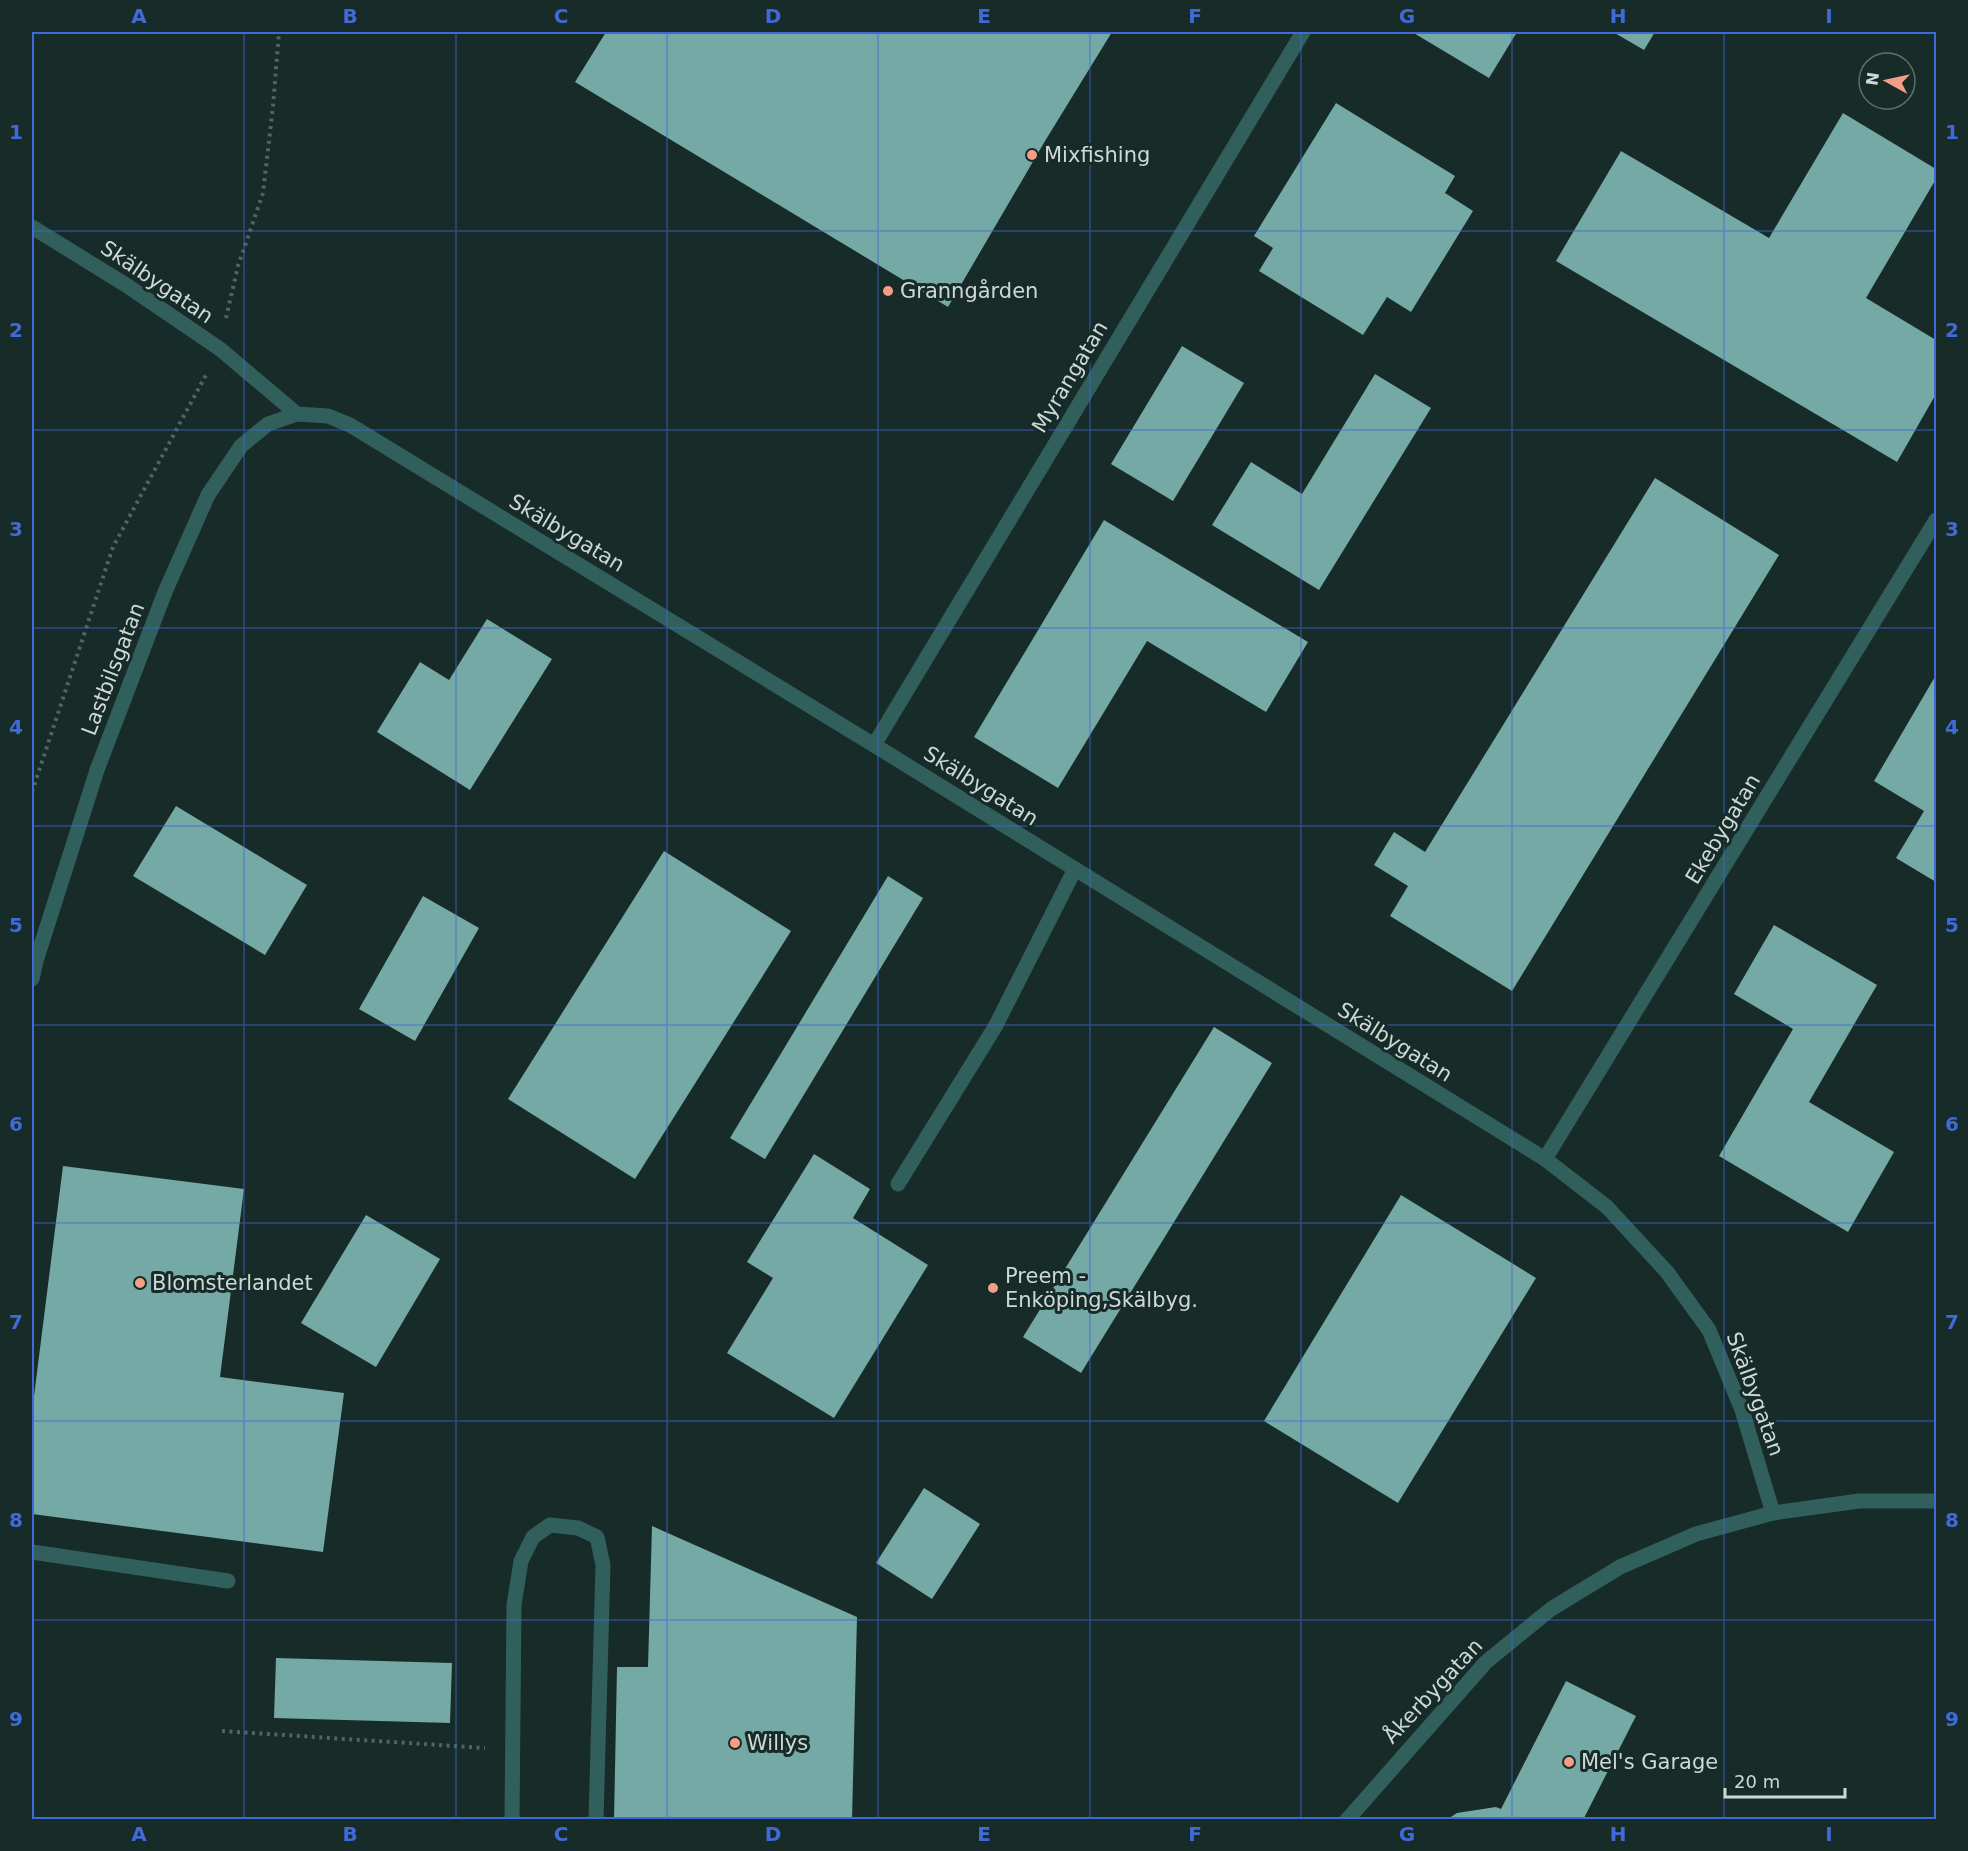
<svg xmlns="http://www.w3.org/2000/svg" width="1968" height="1851" viewBox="0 0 1968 1851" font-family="'DejaVu Sans',sans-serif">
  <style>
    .building { fill: #75a9a5 }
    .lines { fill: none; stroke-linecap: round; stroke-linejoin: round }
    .path { stroke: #526362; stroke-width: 4; stroke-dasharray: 3 4.5; stroke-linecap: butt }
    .lane { stroke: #31605c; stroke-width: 15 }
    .street { stroke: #31605c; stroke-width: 15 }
    .grid { fill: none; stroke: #406ad8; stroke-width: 1.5; stroke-opacity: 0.55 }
    .poi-dot { fill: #f49e88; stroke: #172b29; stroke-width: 2 }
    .labels { text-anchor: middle; stroke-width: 6; stroke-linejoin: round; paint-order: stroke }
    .poi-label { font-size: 21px; fill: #cdd8d7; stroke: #172b29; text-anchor: start }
    .street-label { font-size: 21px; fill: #cdd8d7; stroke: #172b29 }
    .neatline { fill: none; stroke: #406ad8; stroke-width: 2 }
    .grid-label { font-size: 20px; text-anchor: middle; font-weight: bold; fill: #406ad8 }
  </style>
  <rect width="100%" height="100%" fill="#172b29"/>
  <g class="building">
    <path d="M606 32H1112L1045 141 948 307 575 82Z"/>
    <path d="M1412 32H1517L1489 78Z"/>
    <path d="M1613 32H1655L1644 50Z"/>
    <path d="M1336 103 1455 176 1445 193 1473 211 1411 312 1387 297 1363 335 1259 271 1273 248 1254 236Z"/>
    <path d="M1843 113 1936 169V179L1866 298 1936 340V394L1897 462 1556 261 1621 151 1769 238Z"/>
    <path d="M1182 346 1244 383 1173 501 1111 464Z"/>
    <path d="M1375 374 1431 408 1319 590 1212 525 1251 462 1302 494Z"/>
    <path d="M1655 478 1779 555 1512 991 1390 916 1408 886 1374 865 1394 832 1425 852Z"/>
    <path d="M1104 520 1308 642 1266 712 1147 641 1058 788 974 737Z"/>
    <path d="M487 619 552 659 470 790 377 732 420 662 449 680Z"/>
    <path d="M1936 675V882L1896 858 1924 811 1874 781Z"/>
    <path d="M176 806 307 885 265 955 133 876Z"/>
    <path d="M664 851 791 931 635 1179 508 1099Z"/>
    <path d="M888 876 923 898 765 1159 730 1138Z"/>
    <path d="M423 896 479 928 415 1041 359 1009Z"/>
    <path d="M1774 925 1877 985 1809 1102 1894 1152 1848 1232 1719 1156 1793 1029 1734 994Z"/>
    <path d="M1214 1027 1272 1063 1081 1373 1023 1337Z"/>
    <path d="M814 1154 870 1189 853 1218 928 1265 834 1418 727 1353 773 1278 747 1262Z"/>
    <path d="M63 1166 244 1189 220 1377 344 1393 323 1552 32 1514V1412Z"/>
    <path d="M1401 1195 1536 1278 1398 1503 1264 1421Z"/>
    <path d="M366 1215 440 1259 376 1367 301 1323Z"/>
    <path d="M924 1488 980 1524 932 1599 876 1563Z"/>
    <path d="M652 1526 857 1617 852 1820H614L617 1667H648Z"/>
    <path d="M276 1658 452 1663 450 1723 274 1718Z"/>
    <path d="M1566 1681 1636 1716 1583 1820H1446L1457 1813 1496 1807 1501 1809Z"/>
  </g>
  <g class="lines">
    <g class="path">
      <path d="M226 318 238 266 263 193 273 106 279 32"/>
      <path d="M32 792 113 547 207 373"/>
      <path d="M222 1731 485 1748"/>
    </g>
    <g class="lane">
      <path d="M898 1184 995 1027 1075 869"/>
      <path d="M32 1552 228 1581"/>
      <path d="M512 1820 514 1605 521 1561 533 1537 550 1525 578 1528 597 1537 603 1565 596 1820"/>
    </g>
    <g class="street">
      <path d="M32 227 126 285 220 349 297 414 328 416 350 425 874 745 1545 1159 1607 1207 1667 1272 1709 1330 1742 1410 1773 1513"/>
      <path d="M874 745 1303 32"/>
      <path d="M32 979 36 961 97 770 165 592 208 495 241 446 268 424 297 414"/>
      <path d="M1545 1159 1936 520"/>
      <path d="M1347 1820 1486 1662 1551 1609 1620 1567 1696 1534 1773 1513 1859 1501H1936"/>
    </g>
  </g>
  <path class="grid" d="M244 32V1820M456 32V1820M667 32V1820M878 32V1820M1090 32V1820M1301 32V1820M1512 32V1820M1724 32V1820M32 231H1936M32 430H1936M32 628H1936M32 826H1936M32 1025H1936M32 1223H1936M32 1421H1936M32 1620H1936"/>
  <g class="poi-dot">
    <circle cx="1032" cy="155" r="6"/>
    <circle cx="888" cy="291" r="6"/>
    <circle cx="140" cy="1283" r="6"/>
    <circle cx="993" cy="1288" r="6"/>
    <circle cx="735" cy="1743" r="6"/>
    <circle cx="1569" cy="1762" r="6"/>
  </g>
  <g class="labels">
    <g class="poi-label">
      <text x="1044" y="162">Mixfishing</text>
      <text x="900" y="298">Granngården</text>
      <text x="1005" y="1283">Preem -<tspan x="1005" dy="24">Enköping,Skälbyg.</tspan></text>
      <text x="152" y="1290">Blomsterlandet</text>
      <text x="747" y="1750">Willys</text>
      <text x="1581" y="1769">Mel's Garage</text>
    </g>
    <g class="street-label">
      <text transform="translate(157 282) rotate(34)" y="7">Skälbygatan</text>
      <text transform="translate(1070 377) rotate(-59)" y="7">Myrangatan</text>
      <text transform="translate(567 533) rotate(31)" y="7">Skälbygatan</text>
      <text transform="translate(113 669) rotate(-69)" y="7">Lastbilsgatan</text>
      <text transform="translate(981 786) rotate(32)" y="7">Skälbygatan</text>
      <text transform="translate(1723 829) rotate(-59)" y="7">Ekebygatan</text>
      <text transform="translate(1395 1042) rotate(32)" y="7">Skälbygatan</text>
      <text transform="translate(1755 1394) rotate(70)" y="7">Skälbygatan</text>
      <text transform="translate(1433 1691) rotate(-47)" y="7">Åkerbygatan</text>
    </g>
  </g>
  <rect width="1968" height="1851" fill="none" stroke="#172b29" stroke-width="66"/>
  <g transform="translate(1887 81) rotate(278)"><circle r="28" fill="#172b29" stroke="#60706f" stroke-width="1.5"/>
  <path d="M0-4.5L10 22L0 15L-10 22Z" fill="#f49e88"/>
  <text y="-9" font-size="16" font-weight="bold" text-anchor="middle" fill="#cdd8d7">N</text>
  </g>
  <path d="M1725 1788v9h120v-9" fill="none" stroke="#cdd8d7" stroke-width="3"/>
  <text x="1734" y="1788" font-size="18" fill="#cdd8d7" stroke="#172b29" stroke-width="4.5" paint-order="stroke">20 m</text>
  <rect x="33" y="33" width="1902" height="1785" class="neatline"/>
  <g class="grid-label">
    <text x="139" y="23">A</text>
    <text x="350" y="23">B</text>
    <text x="561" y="23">C</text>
    <text x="773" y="23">D</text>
    <text x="984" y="23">E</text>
    <text x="1195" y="23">F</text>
    <text x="1407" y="23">G</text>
    <text x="1618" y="23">H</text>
    <text x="1829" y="23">I</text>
    <text x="16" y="139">1</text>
    <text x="1952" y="139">1</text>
    <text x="16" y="337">2</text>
    <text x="1952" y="337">2</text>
    <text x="16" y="536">3</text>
    <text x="1952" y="536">3</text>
    <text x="16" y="734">4</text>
    <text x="1952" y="734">4</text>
    <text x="16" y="932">5</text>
    <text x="1952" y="932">5</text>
    <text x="16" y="1131">6</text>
    <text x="1952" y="1131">6</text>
    <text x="16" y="1329">7</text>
    <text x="1952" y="1329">7</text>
    <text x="16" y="1527">8</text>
    <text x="1952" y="1527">8</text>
    <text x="16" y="1726">9</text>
    <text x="1952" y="1726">9</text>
    <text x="139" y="1841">A</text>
    <text x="350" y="1841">B</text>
    <text x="561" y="1841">C</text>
    <text x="773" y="1841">D</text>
    <text x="984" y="1841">E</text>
    <text x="1195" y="1841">F</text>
    <text x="1407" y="1841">G</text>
    <text x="1618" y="1841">H</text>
    <text x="1829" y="1841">I</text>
  </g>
</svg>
